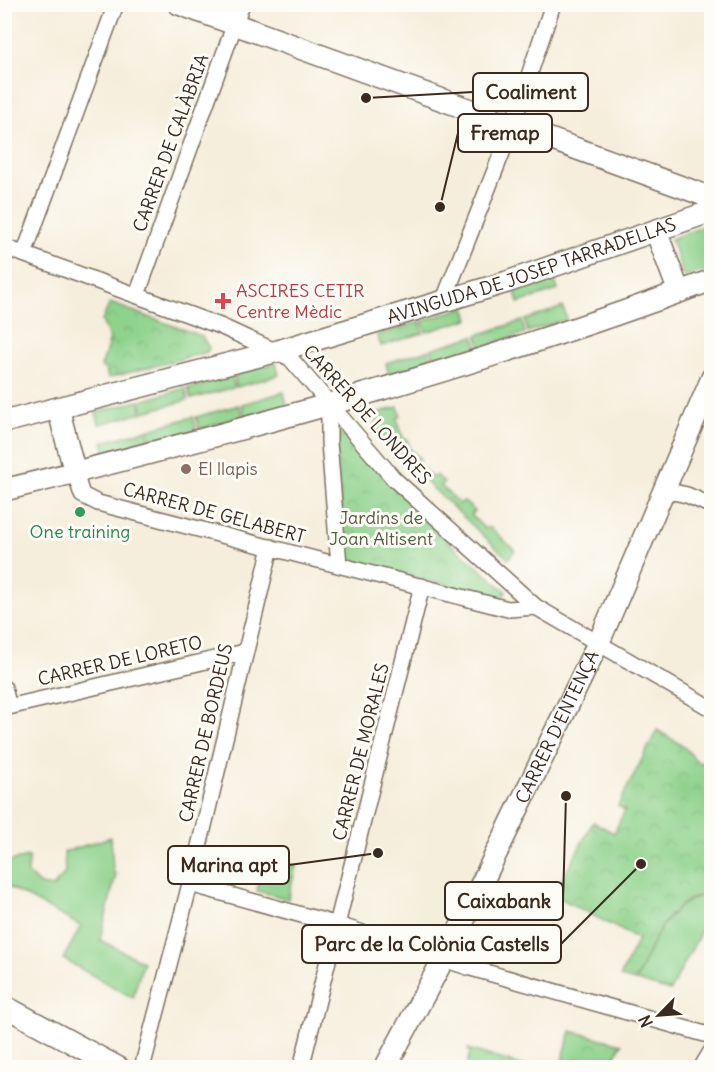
<svg xmlns="http://www.w3.org/2000/svg" width="716" height="1072" viewBox="0 0 716 1072" font-family="Delius,sans-serif">
  <style>
    .green { fill: #8ed28b; stroke: #647e54; stroke-width: 1.5 }
    .park { fill: url(#park-crowns); stroke: #647e54; stroke-width: 1.5 }
    .lines { fill: none; stroke-linecap: round; stroke-linejoin: round }
    .minor-casing { stroke: #7c6f60; stroke-width: 18 }
    .tertiary-casing { stroke: #7c6f60; stroke-width: 21 }
    .secondary-casing { stroke: #7c6f60; stroke-width: 24 }
    .minor { stroke: #fff; stroke-width: 15 }
    .tertiary { stroke: #fff; stroke-width: 18 }
    .secondary { stroke: #fff; stroke-width: 21 }
    .health-dot { fill: #e0444e; stroke: #fdfcf7; stroke-width: 2 }
    .education-dot { fill: #8d6e63; stroke: #fdfcf7; stroke-width: 2 }
    .leisure-dot { fill: #2e9e5b; stroke: #fdfcf7; stroke-width: 2 }
    .labels { text-anchor: middle; stroke-width: 6; stroke-linejoin: round; paint-order: stroke }
    .street-label { font-size: 18px; fill: #3b2a1e; stroke: #fdfcf7 }
    .health-label { font-size: 18px; fill: #be3a42; stroke: #fdfcf7; text-anchor: start }
    .education-label { font-size: 18px; fill: #785e54; stroke: #fdfcf7; text-anchor: start }
    .park-label { font-size: 18px; fill: #545c3f; stroke: #fdfcf7 }
    .leisure-label { font-size: 18px; fill: #27864d; stroke: #fdfcf7 }
    .leader { fill: none; stroke: #3b2a1e; stroke-width: 2 }
    .callout-dot { fill: #3b2a1e; stroke: #fdfcf7; stroke-width: 2 }
    .callout { fill: #fdfcf7; stroke: #3b2a1e; stroke-width: 2 }
    .callout-label { font-size: 20px; text-anchor: middle; font-weight: bold; fill: #3b2a1e }
  </style>
  <defs>
    <pattern id="park-crowns" width="20" height="18" patternUnits="userSpaceOnUse" patternTransform="scale(1.5)"><rect width="20" height="18" fill="#8ed28b"/><path d="M2 6a3 3 0 1 1 6 0M12 15a3 3 0 1 1 6 0" fill="none" stroke="#7bb478"/></pattern>
  </defs>
  <rect width="100%" height="100%" fill="#fdfcf7"/>
  <filter id="ink" filterUnits="userSpaceOnUse"><feTurbulence type="fractalNoise" baseFrequency=".0167" numOctaves="2"/><feDisplacementMap in="SourceGraphic" scale="12" xChannelSelector="R" yChannelSelector="G"/><feConvolveMatrix kernelMatrix="1 2 1 2 8 2 1 2 1" color-interpolation-filters="sRGB"/></filter>
  <filter id="wash" filterUnits="userSpaceOnUse"><feTurbulence type="fractalNoise" baseFrequency=".008" numOctaves="4" result="noise"/><feDisplacementMap in="SourceGraphic" scale="24" xChannelSelector="R" yChannelSelector="G"/><feGaussianBlur stdDeviation="1.35" result="paint"/><feColorMatrix in="noise" values="0 0 0 0 0 0 0 0 0 0 0 0 0 0 0 0 0 1.4 0 .05"/><feComposite in="paint" operator="in"/></filter>
  <g filter="url(#wash)">
    <rect width="100%" height="100%" fill="#f6eedc"/>
    <g class="green">
      <path d="M711 223V269L684 277 671 239Z"/>
      <path d="M554 278 558 290 518 303 515 291Z"/>
      <path d="M465 307 469 319 426 332 422 321Z"/>
      <path d="M563 307 567 319 528 332 525 320Z"/>
      <path d="M522 321 525 333 481 347 477 335Z"/>
      <path d="M420 322 423 333 381 346 377 335Z"/>
      <path d="M474 336 478 348 435 361 431 349Z"/>
      <path d="M428 350 432 362 389 375 386 363Z"/>
      <path d="M276 363 279 375 237 387 234 375Z"/>
      <path d="M231 376 235 387 191 399 188 388Z"/>
      <path d="M185 388 188 400 144 412 141 401Z"/>
      <path d="M284 392 287 405 245 416 242 404Z"/>
      <path d="M139 401 142 413 99 424 96 412Z"/>
      <path d="M239 405 243 417 199 429 196 417Z"/>
      <path d="M398 407 401 416 397 418 403 438 407 439 410 449 420 459 418 464 433 478 436 475 444 482 441 486 460 504 463 501 475 511 471 515 485 529 490 527 515 550 508 559 420 476 374 428 377 413Z"/>
      <path d="M193 417 196 430 153 442 149 429Z"/>
      <path d="M147 430 150 442 106 454 103 442Z"/>
      <path d="M111 837 113 872 116 874 100 940 143 962 133 998 63 959 81 926 5 885V862L29 857 28 874 40 885 53 887 65 873 64 852Z"/>
      <path d="M265 858 296 866 288 899 257 891Z"/>
      <path d="M709 894 711 895V912L670 991 636 981C650 946 667 900 709 894Z"/>
    </g>
    <g class="park">
      <path d="M110 303 202 336 209 348 207 352 108 378 106 370 101 367 110 339 102 321Z"/>
      <path d="M342 433 452 545 506 591 504 596 500 599 345 559 335 437Z"/>
      <path d="M657 730 683 746 699 763 711 759V894C668 896 650 947 636 981L620 977 638 939 554 895 593 822 614 833 625 810 618 806Z"/>
      <path d="M571 1031 622 1044 609 1067H560Z"/>
      <path d="M468 1049 527 1067H466L470 1052Z"/>
    </g>
  </g>
  <g filter="url(#ink)">
    <g class="lines">
      <g class="minor-casing">
        <g id="minor">
          <path d="M4 247 220 326 290 358 394 479 536 607 712 709"/>
          <path d="M24 254 116 4"/>
          <path d="M137 295 242 4"/>
          <path d="M443 302 509 135 553 4"/>
          <path d="M329 405V442L339 565"/>
          <path d="M75 473 82 495 98 503 508 609 536 607"/>
          <path d="M664 490 687 495 712 506"/>
          <path d="M4 688 9 707"/>
          <path d="M4 708 245 652"/>
          <path d="M190 884 338 925 471 968 712 1036"/>
          <path d="M142 1068 190 884 271 547"/>
          <path d="M301 1068 422 586"/>
        </g>
      </g>
      <g class="tertiary-casing">
        <path id="tertiary" d="M703 1068 712 1053"/>
      </g>
      <g class="secondary-casing">
        <g id="secondary">
          <path d="M179 4 712 198"/>
          <path d="M656 231 679 292"/>
          <path d="M58 408 75 473"/>
          <path id="s1" d="M4 422 278 351 507 282 712 211"/>
          <path d="M4 490C243 431 481 366 712 280"/>
          <path d="M4 1006 119 1068"/>
          <path id="s2" d="M385 1068 460 928 602 635 712 378"/>
        </g>
      </g>
      <use href="#minor" class="minor"/>
      <use href="#tertiary" class="tertiary"/>
      <use href="#secondary" class="secondary"/>
    </g>
  </g>
  <path class="health-dot" d="M220 292h6v6h6v6h-6v6h-6v-6h-6v-6h6z"/>
  <circle class="education-dot" cx="186" cy="469" r="6"/>
  <circle class="leisure-dot" cx="80" cy="512" r="6"/>
  <g class="labels">
    <g class="street-label">
      <text transform="translate(171 143) rotate(-70)" y="6">CARRER DE CALÀBRIA</text>
      <text dy="6" stroke="none"><textPath href="#s1" startOffset="549">AVINGUDA DE JOSEP TARRADELLAS</textPath></text>
      <text transform="translate(367 415) rotate(48)" y="6">CARRER DE LONDRES</text>
      <text transform="translate(214 513) rotate(15)" y="6">CARRER DE GELABERT</text>
      <text transform="translate(120 661) rotate(-13)" y="6">CARRER DE LORETO</text>
      <text dy="6" stroke="none"><textPath href="#s2" startOffset="382">CARRER D'ENTENÇA</textPath></text>
      <text transform="translate(206 733) rotate(-77)" y="6">CARRER DE BORDEUS</text>
      <text transform="translate(361 752) rotate(-76)" y="6">CARRER DE MORALES</text>
    </g>
    <g class="health-label">
      <text x="236" y="297">ASCIRES CETIR<tspan x="236" dy="21">Centre Mèdic</tspan></text>
    </g>
    <g class="education-label">
      <text x="198" y="475">El llapis</text>
    </g>
    <g class="park-label">
      <text x="381" y="524">Jardins de<tspan x="381" dy="21">Joan Altisent</tspan></text>
    </g>
    <g class="leisure-label">
      <text x="80" y="538">One training</text>
    </g>
  </g>
  <path class="leader" d="M366 98L473 92M440 207L458 133M378 853L289 865M566 796L563 901M641 864L561 944"/>
  <g class="callout-dot">
    <circle cx="366" cy="98" r="6"/>
    <circle cx="440" cy="207" r="6"/>
    <circle cx="378" cy="853" r="6"/>
    <circle cx="566" cy="796" r="6"/>
    <circle cx="641" cy="864" r="6"/>
  </g>
  <g class="callout">
    <rect x="473" y="73" width="115" height="38" rx="6"/>
    <rect x="458" y="114" width="94" height="38" rx="6"/>
    <rect x="168" y="846" width="121" height="38" rx="6"/>
    <rect x="445" y="882" width="118" height="38" rx="6"/>
    <rect x="302" y="925" width="259" height="38" rx="6"/>
  </g>
  <g class="callout-label">
    <text x="531" y="99">Coaliment</text>
    <text x="505" y="140">Fremap</text>
    <text x="229" y="872">Marina apt</text>
    <text x="504" y="908">Caixabank</text>
    <text x="432" y="951">Parc de la Colònia Castells</text>
  </g>
  <rect width="716" height="1072" fill="none" stroke="#fdfcf7" stroke-width="24"/>
  <g transform="translate(659 1015) rotate(245)" stroke="#fdfcf7" stroke-width="4.5" paint-order="stroke">
  <path d="M0-4.5L10 22L0 15L-10 22Z" fill="#3b2a1e"/>
  <text y="-9" font-size="16" font-weight="bold" text-anchor="middle" fill="#3b2a1e">N</text>
  </g>
</svg>
